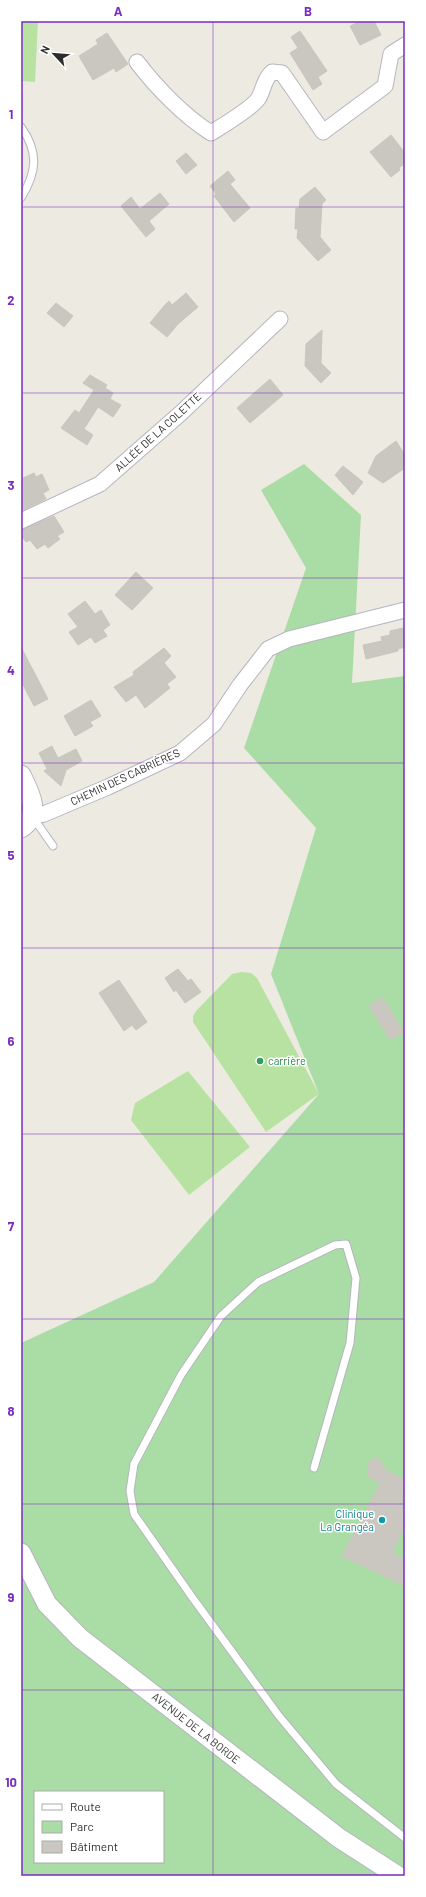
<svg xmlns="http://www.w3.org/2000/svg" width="426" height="1897" viewBox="0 0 426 1897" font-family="Barlow,sans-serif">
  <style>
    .green { fill: #aadca5; fill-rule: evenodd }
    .pitch { fill: #b7e2a2 }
    .building { fill: #c9c7c0; stroke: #c8c7bb }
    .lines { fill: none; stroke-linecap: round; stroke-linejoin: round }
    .service-casing { stroke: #b5b5bf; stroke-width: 9 }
    .minor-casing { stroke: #b5b5bf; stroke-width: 17 }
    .tertiary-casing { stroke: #b5b5bf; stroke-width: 21 }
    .service { stroke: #fff; stroke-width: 7 }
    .minor { stroke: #fff; stroke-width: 15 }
    .tertiary { stroke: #fff; stroke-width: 19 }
    .grid { fill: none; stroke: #7b2cbf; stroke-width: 1; stroke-opacity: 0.55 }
    .leisure-dot { fill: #2e9e5b; stroke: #fff; stroke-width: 1.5 }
    .culture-dot { fill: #0f9aa8; stroke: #fff; stroke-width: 1.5 }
    .labels { text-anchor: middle; stroke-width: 3; stroke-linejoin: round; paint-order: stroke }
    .street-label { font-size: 11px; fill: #2d2d2d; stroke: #fff }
    .leisure-label { font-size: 11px; fill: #27864d; stroke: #fff; text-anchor: start }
    .culture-label { font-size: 11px; fill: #0d838f; stroke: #fff; text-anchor: end }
    .neatline { fill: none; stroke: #7b2cbf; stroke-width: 1.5 }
    .grid-label { font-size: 13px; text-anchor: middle; font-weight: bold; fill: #7b2cbf }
  </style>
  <rect width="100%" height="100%" fill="#edebe1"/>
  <path class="green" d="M304 464 361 515 352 683 405 676V1876H21V1343L154 1282 319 1094 271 974 316 828 244 748 306 568 261 490ZM35 1792H163V1862H35Z"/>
  <g class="pitch">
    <path d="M21 21H38L35 82 21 81Z"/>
    <path d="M241 972 251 973 257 978 319 1094 266 1132 193 1022V1016L196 1011 232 974Z"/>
    <path d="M188 1071 250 1147 189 1195 131 1120 135 1103Z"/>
  </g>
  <g class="building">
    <path d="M361 21H374L381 35 360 45 350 26Z"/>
    <path d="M300 31 327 71 318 77 322 84 313 90 290 53 298 48 291 37Z"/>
    <path d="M107 33 128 64 116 72 114 68 93 80 79 56 98 44 96 40Z"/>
    <path d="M391 135 405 153V163L399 168 400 170 391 177 370 152Z"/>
    <path d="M186 153 197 165 186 174 176 161Z"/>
    <path d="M228 171 235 180 230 184 250 208 234 222 214 196 216 194 210 186Z"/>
    <path d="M315 187 326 200 322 204 320 237 331 250 318 261 297 238 298 229H295L296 208 299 209 300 199Z"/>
    <path d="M160 193 169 204 149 221 155 229 146 237 121 206 131 197 140 209Z"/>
    <path d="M186 293 198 307 178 324 167 337 150 323 164 306 169 301 172 305Z"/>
    <path d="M56 303 73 316 64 327 47 313Z"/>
    <path d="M322 330 321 363 331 373 321 383 305 366 306 344Z"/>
    <path d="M90 375 107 385 105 388 113 393 110 399 121 405 113 417 98 407 84 429 93 435 87 445 61 428 75 410 79 413 94 390 83 383Z"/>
    <path d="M270 379 283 395 250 423 237 408Z"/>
    <path d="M396 441 405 455V468L383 483 368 473 376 456Z"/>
    <path d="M343 466 363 482 353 495 335 475Z"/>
    <path d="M34 473 36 477 42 474 49 490 43 493 46 499 21 511V479Z"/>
    <path d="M54 516 64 532 57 536 60 539 48 548 45 544 37 549 30 540 26 542 21 535V530Z"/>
    <path d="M136 572 153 588 132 610 115 595Z"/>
    <path d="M85 601 95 614 101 610 110 625 103 630 107 636 95 643 91 637 78 645 69 632 78 627 68 614Z"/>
    <path d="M403 628 405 647 398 649V651L366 659 363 645 382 641 381 637 390 635V631Z"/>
    <path d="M21 647 48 699 34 706 21 681Z"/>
    <path d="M164 648 171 656 164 663 176 677 167 684 170 688 145 708 136 695 126 702 114 687 134 675 133 672Z"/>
    <path d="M91 700 101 716 90 722 93 726 75 736 64 716Z"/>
    <path d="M52 746 58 758 76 749 82 761 66 770 61 786 44 771 47 769 39 753Z"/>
    <path d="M178 969 188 981 191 979 201 992 185 1003 176 990 174 992 165 978Z"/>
    <path d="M119 980 147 1022 136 1030 132 1025 124 1031 99 993Z"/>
    <path d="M382 997 404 1032 390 1040 369 1006Z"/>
    <path d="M375 1458 379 1459 385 1469 405 1480V1526L392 1553 405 1559V1586L342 1556 380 1483 367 1476 369 1471 368 1463Z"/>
  </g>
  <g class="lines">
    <g class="service-casing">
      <g id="service">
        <path d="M21 127C39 152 37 172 21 198"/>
        <path d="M32 816 53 846"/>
        <path d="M314 1468 350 1343 356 1278 346 1244 335 1245 258 1282 221 1316 181 1375 134 1464 130 1491 134 1514 192 1597 279 1716 336 1784 405 1838"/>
      </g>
    </g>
    <g class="minor-casing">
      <g id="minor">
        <path d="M137 62C156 87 184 116 211 133 222 126 251 109 258 99 264 90 263 80 272 72L282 73 323 132 385 86 391 54 405 45"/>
        <path d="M21 521 100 484 181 413 280 319"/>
        <path d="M32 816 44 814 108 787 180 753 214 724 240 685 268 649 289 639 405 610"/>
      </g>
    </g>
    <g class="tertiary-casing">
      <g id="tertiary">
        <path d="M21 775C30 793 42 814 21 828"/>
        <path d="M21 1553 47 1604 80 1638 339 1838 398 1876"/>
      </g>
    </g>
    <use href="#service" class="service"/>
    <use href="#minor" class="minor"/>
    <use href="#tertiary" class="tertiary"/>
  </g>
  <path class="grid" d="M213 21V1876M21 207H405M21 393H405M21 578H405M21 763H405M21 948H405M21 1134H405M21 1319H405M21 1504H405M21 1690H405"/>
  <circle class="leisure-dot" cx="260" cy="1061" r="4"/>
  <circle class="culture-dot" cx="382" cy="1520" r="4"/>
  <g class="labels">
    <g class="street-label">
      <text transform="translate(158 432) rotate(-42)" y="4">ALLÉE DE LA COLETTE</text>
      <text transform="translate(125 777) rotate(-25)" y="4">CHEMIN DES CABRIÈRES</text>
      <text transform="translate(196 1728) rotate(38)" y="4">AVENUE DE LA BORDE</text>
    </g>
    <g class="leisure-label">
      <text x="268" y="1065">carrière</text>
    </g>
    <g class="culture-label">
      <text x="374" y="1518">Clinique<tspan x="374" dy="13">La Grangéa</tspan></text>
    </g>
  </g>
  <rect width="426" height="1897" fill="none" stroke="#ffffff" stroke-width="44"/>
  <rect x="34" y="1791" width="130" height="72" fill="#ffffff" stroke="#ababab"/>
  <rect x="42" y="1804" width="20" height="6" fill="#ffffff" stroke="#ababab"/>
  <text x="70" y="1811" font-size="12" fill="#2d2d2d">Route</text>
  <rect x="42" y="1821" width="20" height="12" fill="#aadca5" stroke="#ababab"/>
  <text x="70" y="1831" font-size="12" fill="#2d2d2d">Parc</text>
  <rect x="42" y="1841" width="20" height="12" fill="#c9c7c0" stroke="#ababab"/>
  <text x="70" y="1851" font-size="12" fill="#2d2d2d">Bâtiment</text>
  <g transform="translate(54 54) rotate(296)" stroke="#ffffff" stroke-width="3" paint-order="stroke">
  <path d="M0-3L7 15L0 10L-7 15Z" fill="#2d2d2d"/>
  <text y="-6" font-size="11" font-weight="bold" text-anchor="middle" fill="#2d2d2d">N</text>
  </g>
  <rect x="22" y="22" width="382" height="1853" class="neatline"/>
  <g class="grid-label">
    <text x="118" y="16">A</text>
    <text x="308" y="16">B</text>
    <text x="11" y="119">1</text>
    <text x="11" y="305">2</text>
    <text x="11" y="490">3</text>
    <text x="11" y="675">4</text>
    <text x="11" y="860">5</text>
    <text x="11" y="1046">6</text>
    <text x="11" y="1231">7</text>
    <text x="11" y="1416">8</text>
    <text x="11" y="1602">9</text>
    <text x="11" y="1787">10</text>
  </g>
</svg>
